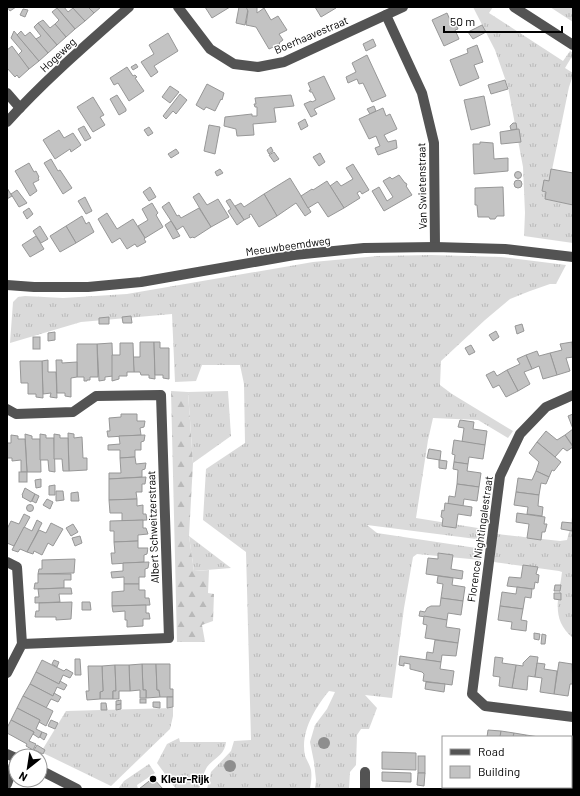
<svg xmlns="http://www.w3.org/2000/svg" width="580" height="796" viewBox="0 0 580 796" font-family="Barlow,sans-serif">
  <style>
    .grass { fill: url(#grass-tufts) }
    .forest { fill: url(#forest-firs) }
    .building { fill: #c3c3c3; stroke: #979797 }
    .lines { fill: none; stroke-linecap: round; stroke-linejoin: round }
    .minor { stroke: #535353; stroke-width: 10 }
    .tree { fill: #8e8e8e }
    .poi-dot { fill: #000; stroke: #fff; stroke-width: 1.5 }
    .labels { text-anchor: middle; stroke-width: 3; stroke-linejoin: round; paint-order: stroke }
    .street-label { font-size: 11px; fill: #000; stroke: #fff }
    .poi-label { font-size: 11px; font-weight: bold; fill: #000; stroke: #fff; text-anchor: start }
  </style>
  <defs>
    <pattern id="grass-tufts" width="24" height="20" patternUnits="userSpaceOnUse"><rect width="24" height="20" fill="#dadada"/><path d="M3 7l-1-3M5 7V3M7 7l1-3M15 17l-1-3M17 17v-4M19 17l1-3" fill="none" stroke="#b9b9b9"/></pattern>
    <pattern id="forest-firs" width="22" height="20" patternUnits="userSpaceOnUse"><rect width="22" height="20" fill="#dadada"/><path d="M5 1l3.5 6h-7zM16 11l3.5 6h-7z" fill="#b9b9b9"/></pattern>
  </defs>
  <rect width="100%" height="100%" fill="#fff"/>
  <g class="grass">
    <path d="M473 7H493L489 13 563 61 570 51 573 53V59L571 58 565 68 573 73V75L569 87 546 199 573 205V243L524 236 525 213 523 167 508 87 495 50Z"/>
    <path d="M550 7H573V22Z"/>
    <path d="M431 255 501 257 566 265 556 284H550L530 291 510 299 485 320 441 361 440 385 452 394 513 431 508 438 478 420 433 418 428 440 416 518 484 529V540L367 525 377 533 483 549 481 560 417 554 413 557 404 608 392 698 365 695 377 708 369 729H361L357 735 356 765 350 772 349 789H315L316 780 314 762 310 742 315 725 327 709 335 692 329 691C315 708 300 732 305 756 307 761 310 765 311 770 312 776 311 783 310 789H207L211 772 231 751 234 741 251 740 246 552 203 520 206 469 245 443 244 384 240 365H202L196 381 175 382 172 314 81 322 10 343 13 302 18 297 25 296 63 298 127 294 313 262 378 256Z"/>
    <path d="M228 391 231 436 193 463 188 392Z"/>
    <path d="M573 509V638C550 619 559 598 562 572L559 571 494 562 497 534 560 541 567 540 571 525Z"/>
    <path d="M189 536 231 568 194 571Z"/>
    <path d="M173 708V716L170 729 111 786 41 752 66 711Z"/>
    <path d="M179 738 180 742H226C225 755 214 758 207 767 203 773 202 782 199 789H176L157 763 167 744Z"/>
    <path d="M149 764 155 773 137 785 138 789H118L124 781Z"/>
  </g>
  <path class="forest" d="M171 391 188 392 193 463 189 536 194 571 209 570 208 593 214 594 213 621 202 625 205 642H177Z"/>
  <g class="building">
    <path d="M7 7H16L10 11Z"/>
    <path d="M58 7H64L68 12 73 8 85 21 75 29 57 8Z"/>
    <path d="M72 7H88L94 13 85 21Z"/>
    <path d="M88 7H101L94 13Z"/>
    <path d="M205 7H230L212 18Z"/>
    <path d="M239 7H246L248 9 245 25 236 23Z"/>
    <path d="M246 7H257V13L264 8 271 20 278 16 287 30 279 34 283 40 279 43 280 44 269 49 256 27 246 25 248 11Z"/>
    <path d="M315 7H336V8L321 17Z"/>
    <path d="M57 8 75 29 66 37 55 24 59 20 52 12Z"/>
    <path d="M23 9 28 10 25 17 20 15Z"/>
    <path d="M447 13 451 22 454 20 458 29 455 30 459 39 444 46 432 20Z"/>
    <path d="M43 20 50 28 55 24 66 37 57 45 38 23Z"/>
    <path d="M38 23 57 45 48 53 36 39 41 36 34 27Z"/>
    <path d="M482 25 486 32 473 39 468 32Z"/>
    <path d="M14 31 39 61 29 69 18 55 22 51 11 38Z"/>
    <path d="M21 31 25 36 30 32 48 53 39 61 17 35Z"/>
    <path d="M168 33 178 51 154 66 158 72 151 77 141 62 154 54 149 45Z"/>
    <path d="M373 39 376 46 366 51 363 44Z"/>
    <path d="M477 45 483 62 474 65 479 78 460 86 450 60 468 53 467 49Z"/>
    <path d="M12 46 29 69 19 78 17 75 15 77 7 68V50Z"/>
    <path d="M367 55 386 96 372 102 363 83 359 84 357 79 348 83 346 77 356 72 352 63Z"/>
    <path d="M136 64 138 67 133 70 131 67Z"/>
    <path d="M127 67 133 76 135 75 137 77 135 78 144 91 129 101 118 83 114 85 110 78Z"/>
    <path d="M324 76 335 99 314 109 317 114 311 117 304 104 311 101 312 102 316 100 312 92H310L309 90H311L308 83Z"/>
    <path d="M505 80 508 89 491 94 488 85Z"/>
    <path d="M207 84 224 93 222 100 221 99 215 111 206 107 204 110 196 105Z"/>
    <path d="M170 86 179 92 170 103 162 97Z"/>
    <path d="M180 94 187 100 176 114 173 111 166 119 163 116Z"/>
    <path d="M117 95 126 109V111L119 115 110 99Z"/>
    <path d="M291 95 294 106 274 108 276 122 253 124 254 135 237 136 236 129 224 126 225 117 252 114V116H257V107H255L254 104H256L255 98Z"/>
    <path d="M484 96 490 125 471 130 464 100Z"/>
    <path d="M93 97 104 115 100 117 105 125 93 132 77 107Z"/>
    <path d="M374 106 376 111 370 114 367 109Z"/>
    <path d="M383 108 386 116 390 114 397 129 384 135 388 142 396 140 397 148 378 155 375 148 380 146 376 136 369 139 359 119Z"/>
    <path d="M305 119 308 126 301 130 298 123Z"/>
    <path d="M513 123H516L517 129 511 130 510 126Z"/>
    <path d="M209 125 220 127 215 154 204 151Z"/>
    <path d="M84 126 91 138 85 141 78 129Z"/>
    <path d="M149 127 153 133 148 136 144 130Z"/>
    <path d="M519 129 521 142 501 144 500 132Z"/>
    <path d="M59 130 64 138 73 133 81 145 71 152 70 149 55 159 43 140Z"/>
    <path d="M480 142 493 143 494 159 508 158V171L474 174 473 144H480Z"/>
    <path d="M271 147 273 151 269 154 267 150Z"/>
    <path d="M176 149 179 153 171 158 168 154Z"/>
    <path d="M274 152 279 159 274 162 269 155Z"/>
    <path d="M320 153 325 162 319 166 313 157Z"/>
    <path d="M51 159 58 171 60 170 72 188 63 194 44 163Z"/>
    <path d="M29 163 34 172 36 171 39 177 38 178 39 180 33 183 37 191 30 196 15 171Z"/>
    <path d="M353 164 369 190 362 194 360 191 357 193 360 198 344 208 330 186 337 181 341 186 353 179 346 168Z"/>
    <path d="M220 169 223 173 217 176 215 172Z"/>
    <path d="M551 169 573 173V205L545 199 546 192 542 191 544 180 549 181Z"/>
    <circle cx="518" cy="175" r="3.5"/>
    <path d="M399 175 405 183H406L407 185 406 186 412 195 384 211 372 191 379 187 387 201 393 197 383 181 390 177 392 179Z"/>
    <path d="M290 178 311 212 305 216 296 203 277 216 264 194Z"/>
    <circle cx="518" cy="184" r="4"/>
    <path d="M327 181 344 208 328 217 318 202 308 208 301 196 312 189 313 190Z"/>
    <path d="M150 187 156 197 149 201 143 192Z"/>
    <path d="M503 187 504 216H497L495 219H490L489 217H478L477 205H475V188Z"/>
    <path d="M7 188 12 196 7 199Z"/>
    <path d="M17 190 27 203 19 207 11 194Z"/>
    <path d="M199 193 207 205 218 199 229 217 211 227 193 197Z"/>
    <path d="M264 194 277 216 259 227 251 214 249 215 250 217 244 220 235 206 241 203 244 207Z"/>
    <path d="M85 197 92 211 86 214 78 201Z"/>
    <path d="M230 199 244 220 237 225 228 211 231 209 226 201Z"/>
    <path d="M169 202 177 216 179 215 181 218 199 208 211 227 194 238 193 237 190 238 183 226 177 230 162 207Z"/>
    <path d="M152 203 158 213 156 215 163 227 145 238 138 226 148 220 142 209Z"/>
    <path d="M29 208 33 214 27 219 23 212Z"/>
    <path d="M107 213 117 229 133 219 145 238 144 239 146 242 137 247 135 244 127 249 120 238 112 243 98 219Z"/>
    <path d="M82 216 86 224 89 222 94 232 76 243 66 226Z"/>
    <path d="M171 221 180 236 173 239 165 225Z"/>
    <path d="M40 226 48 239 41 243 33 231Z"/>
    <path d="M66 226 76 243 60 252 50 236Z"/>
    <path d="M36 236 44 249 30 257 22 245Z"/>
    <path d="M131 316 132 323H123L122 317Z"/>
    <path d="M109 317V324H99V318Z"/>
    <path d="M522 324 524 331 517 334 515 326Z"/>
    <path d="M496 331 499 337 493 341 489 335Z"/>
    <path d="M55 332V340L48 341V333Z"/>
    <rect x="33" y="337" width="7" height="12"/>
    <path d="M140 342H154L155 379 149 378V375H141L140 372H134L133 357H140Z"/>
    <path d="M154 342H160V348H169V379L163 378V375H155Z"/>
    <path d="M572 342 573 357 566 358 570 371 557 375 550 353 562 350 560 344Z"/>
    <path d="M112 343 113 376 105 377V380L99 381 97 344Z"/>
    <path d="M120 343H133L134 372H127V376H119V379L112 381V355H120Z"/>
    <path d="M77 344H97L98 377H90V380H87V381H84V377H77Z"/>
    <path d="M471 345 475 352 469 355 465 348Z"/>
    <path d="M537 351 539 356 550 353 557 375 543 379 539 366 532 369 526 355Z"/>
    <path d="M526 355 532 369 524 372 530 384 518 391 507 370 520 364 517 359Z"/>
    <path d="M48 360V372H56L57 398 50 397 51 393 43 394 42 361Z"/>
    <path d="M56 360H62V363L77 362V377L71 378V397L65 396V393H57Z"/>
    <path d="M20 361H42L43 398 36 397V394H28V383H21Z"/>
    <path d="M507 370 518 391 506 397 499 385 493 388 486 375 494 371 497 376Z"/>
    <path d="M121 414H137V421H145L144 427 140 428 141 435 108 437 107 431H110L109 418 121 417Z"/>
    <path d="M573 414V446L565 435 573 429 568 416Z"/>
    <path d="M460 420 474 422 473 429 487 431 485 445 462 442 464 428 458 427Z"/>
    <path d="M546 431 557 440 565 435 573 447 567 451 563 448 555 457 537 442Z"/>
    <path d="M68 433 74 434V438L82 437 83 458H87V470L69 471Z"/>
    <path d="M25 434 32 436V439H40L41 472H27Z"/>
    <path d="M40 434 46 435V438H54L55 472 49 471 48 460H40Z"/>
    <path d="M54 434 60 435V438H68L69 471H63L62 459H54Z"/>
    <path d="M11 435 18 436V439H25L27 472H21V460L12 461V458H7V443H11Z"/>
    <path d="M145 435 144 441 141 442V450H135V457L120 458V450H108V445L120 444 119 436Z"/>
    <path d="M454 440 485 445 483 459 469 457 468 464 454 462 455 455 452 454Z"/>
    <path d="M537 442 561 462 554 471 552 470 549 477 536 471 539 462 529 453Z"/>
    <path d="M429 449 441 451 440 460 427 458Z"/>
    <path d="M135 457 136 464 146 463 145 469 142 470V477L109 479V473H121L120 458Z"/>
    <path d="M439 460 447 461 446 469 439 468Z"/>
    <path d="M454 462 468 464 467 471 481 473 479 487 457 484 458 470 453 469Z"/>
    <path d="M536 471 549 477 546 484 541 483 539 495 516 492 518 478 532 480Z"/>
    <rect x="19" y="472" width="8" height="10"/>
    <path d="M146 477 145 484H142V492H136L137 499 109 500V479Z"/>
    <path d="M41 479V487L36 488 35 480Z"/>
    <path d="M457 484 479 487 477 501 464 499 463 506 448 504 449 496 455 497Z"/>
    <path d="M55 485V495H49V486Z"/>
    <path d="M25 488 35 494 31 502 22 497 23 496 22 495Z"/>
    <path d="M56 491H63L64 500 56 501Z"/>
    <path d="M78 492 79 501H71V493Z"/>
    <path d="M516 492 539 495 538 506 543 507 542 516 527 514 528 507 514 505Z"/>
    <path d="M35 494 39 496 36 503 32 501Z"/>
    <path d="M47 499 53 502 50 509 43 505Z"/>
    <path d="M137 499V506L143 505V514H146L147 520 122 521V513H110L109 500Z"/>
    <path d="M445 503 472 507 471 516 458 514 456 528 442 526 443 518 441 517 442 510 444 511Z"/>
    <circle cx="30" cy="508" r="3.5"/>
    <path d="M517 513 545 517 544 524H547L545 532H542L541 540 527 538 529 524 516 522Z"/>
    <path d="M24 514 30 517 14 546 7 543V529L11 521 19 524Z"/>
    <path d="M37 520 42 523 27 552 20 549 18 552 12 550 24 527 32 531Z"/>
    <path d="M143 520V528H146L148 534 138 535V541L114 542V531H110V521Z"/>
    <path d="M562 522 573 523 572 531 561 529Z"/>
    <path d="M51 523 63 529 53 546 48 543 42 555 34 551 33 554 27 552 39 530 46 533Z"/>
    <path d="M73 524 78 532 71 536 66 528Z"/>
    <path d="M80 536 82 543 75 546 72 538Z"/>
    <path d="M138 541V548H148L147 554 144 555V562L112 564 111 553H115L114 542Z"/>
    <path d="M438 553 453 555 451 569 463 571 462 579 426 574 428 558 438 559Z"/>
    <path d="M75 559 74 573 38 574 39 569H42V560Z"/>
    <path d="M149 562 148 568 145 569V577H139V584H124V577L112 578 111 572 123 571V563Z"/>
    <path d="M523 565 538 567 536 574 539 575 538 583 535 582 534 589 507 586 509 577 521 578Z"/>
    <path d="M38 574H71V580H64V588L34 589 35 583H38Z"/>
    <path d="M438 576 453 578 452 585 465 587 463 601 441 598 443 584 437 583Z"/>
    <path d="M124 584H139V590H145V598H149L150 605 112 606V592L124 591Z"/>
    <path d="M555 585H561L560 591H554Z"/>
    <path d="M517 587 532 589 531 598 525 597 523 609 500 606 502 592 516 594Z"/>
    <path d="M64 588H71L72 594H59L60 602 35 603V597H39L38 589Z"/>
    <path d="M554 593H561V600L554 599Z"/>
    <path d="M441 598 463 601 461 615 448 613 447 620 419 616 420 611 425 612 427 608 431 606H440Z"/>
    <path d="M72 602 71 619 56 620V617H35L36 611H39V603Z"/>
    <path d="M82 602H90L91 610H82Z"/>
    <path d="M146 605V613H149L150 619H143V626L127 627V620H125V611L113 612 112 606Z"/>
    <path d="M500 606 523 609 521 620 527 621 526 631 511 629 512 622 498 620Z"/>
    <path d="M424 616 447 620 446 627 460 629 458 643 425 638 427 625 423 624Z"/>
    <path d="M534 633 540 634 539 640 534 639Z"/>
    <path d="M542 634 546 635 545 644H541Z"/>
    <path d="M435 640 458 643 456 656 442 655 441 662 426 660 427 652 433 653Z"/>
    <path d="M400 656 441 662 440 669 454 671 452 685 423 681 424 674 422 672 410 669V664L404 663V666L399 665Z"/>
    <path d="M530 656 538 657 535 677 528 676 527 690 512 688 516 665 523 666V663Z"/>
    <path d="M495 657 503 658 502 663 516 665 512 688 499 686 500 677 493 676Z"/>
    <path d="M75 659H80L81 675H75Z"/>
    <path d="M42 660 64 671 66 669 73 673 70 678 63 675 59 684 36 672Z"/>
    <path d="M54 660 59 662 57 667 52 664Z"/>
    <path d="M559 662 572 664 573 684H570L568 696 554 694Z"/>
    <path d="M537 663 545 664 544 669 557 671 554 694 540 692 542 678 535 677Z"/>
    <path d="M142 664H156L157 690H159L160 697 146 698V690H143Z"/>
    <path d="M142 664 143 690H146V698H140V690L130 691 129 665Z"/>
    <path d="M156 664H170V689H173V697H160L159 690H157Z"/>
    <path d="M115 665 116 691H113V699H100V692L103 691 102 666Z"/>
    <path d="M115 665H129L130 691H119V699H113V691H116Z"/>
    <path d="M88 666H102L103 691 100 692V699L87 700 86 691H89Z"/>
    <path d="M36 672 59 684 60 681 67 685 64 690 57 687 53 696 30 684Z"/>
    <path d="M426 682 445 684 444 692 425 689Z"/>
    <path d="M30 684 53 696 54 693 61 697 58 702 51 699 46 708 23 696Z"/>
    <path d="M23 696 53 711 46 726 39 722 40 720 17 708Z"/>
    <path d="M167 697H173V707L167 708Z"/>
    <rect x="140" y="699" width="6" height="4"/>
    <path d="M121 700V704L116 705V701Z"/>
    <path d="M153 702H160V708L153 707Z"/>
    <path d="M101 703H106L107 710H101Z"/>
    <path d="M121 704V709L116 710V705Z"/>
    <path d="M17 708 40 720 36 729 42 732 39 738 33 734 34 732 11 720Z"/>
    <path d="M11 720 34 732 29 741 36 744 33 750 26 746 27 744 7 733V728Z"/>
    <path d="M51 720 58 723 55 729 48 726Z"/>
    <path d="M488 730 501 731 500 737H487Z"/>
    <path d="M501 731 514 733 513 737H500Z"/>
    <path d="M42 732 47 734 44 740 40 737Z"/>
    <path d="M514 733 526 735V737H513Z"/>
    <path d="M526 735 539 737H526Z"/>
    <path d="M571 741H573L571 766Z"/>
    <path d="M37 745 45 750 43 754 34 750Z"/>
    <path d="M382 752 416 753V770L382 769Z"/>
    <rect x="418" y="756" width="7" height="17"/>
    <path d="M382 772 411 773V782L382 781Z"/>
    <path d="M418 773H425L424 786 417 785Z"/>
    <path d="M153 778 163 789H139Z"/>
    <path d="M532 787H540V789H531Z"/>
  </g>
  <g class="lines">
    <g class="minor">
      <path d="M178 7 210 49 234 64 258 67 284 62 403 7"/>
      <path d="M514 7 573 45"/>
      <path d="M386 15 422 93 434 143 435 247"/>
      <path d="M7 93 20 108"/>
      <path d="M7 122C44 81 87 44 129 7"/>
      <path d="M7 285 34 287H88L141 282 294 255 364 248 435 247 505 249 573 257"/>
      <path d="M573 395 546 407 520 434 500 476 472 694 485 706 573 717"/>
      <path d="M7 409 16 414 73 412 96 396 161 395 169 638 22 644 7 673"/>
      <path d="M7 562 17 567 22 644"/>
      <path d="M7 754 16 758"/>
      <path d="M40 770 77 789"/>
      <path d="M7 784 16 759"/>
      <path d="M365 789V772"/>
    </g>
  </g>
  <g class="tree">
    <circle cx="324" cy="743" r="6"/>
    <circle cx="230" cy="766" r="6"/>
  </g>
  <circle class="poi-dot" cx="153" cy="779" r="4"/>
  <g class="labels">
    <g class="street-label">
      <text transform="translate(311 35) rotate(-23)" y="4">Boerhaavestraat</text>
      <text transform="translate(58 55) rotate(-43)" y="4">Hogeweg</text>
      <text transform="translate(422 186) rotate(-91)" y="4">Van Swietenstraat</text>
      <text transform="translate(288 246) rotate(-8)" y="4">Meeuwbeemdweg</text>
      <text transform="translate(153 527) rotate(-92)" y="4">Albert Schweitzerstraat</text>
      <text transform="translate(480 539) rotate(-82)" y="4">Florence Nightingalestraat</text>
    </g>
    <g class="poi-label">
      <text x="161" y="783">Kleur-Rijk</text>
    </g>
  </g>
  <rect width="580" height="796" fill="none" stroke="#000000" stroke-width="16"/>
  <rect x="442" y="736" width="130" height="52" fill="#ffffff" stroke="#999999"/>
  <rect x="450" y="749" width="20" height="6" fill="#535353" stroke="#999999"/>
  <text x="478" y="756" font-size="12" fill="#000000">Road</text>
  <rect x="450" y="766" width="20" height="12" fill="#c3c3c3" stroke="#999999"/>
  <text x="478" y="776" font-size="12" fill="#000000">Building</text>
  <g transform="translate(28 768) rotate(210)"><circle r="19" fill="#ffffff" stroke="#999999"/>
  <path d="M0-3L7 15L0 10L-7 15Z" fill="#000000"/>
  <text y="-6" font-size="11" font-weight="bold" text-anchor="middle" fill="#000000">N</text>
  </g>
  <path d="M444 26v6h118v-6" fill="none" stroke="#000000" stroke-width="2"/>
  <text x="450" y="26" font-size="12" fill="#000000" stroke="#ffffff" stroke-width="3" paint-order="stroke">50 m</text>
</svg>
